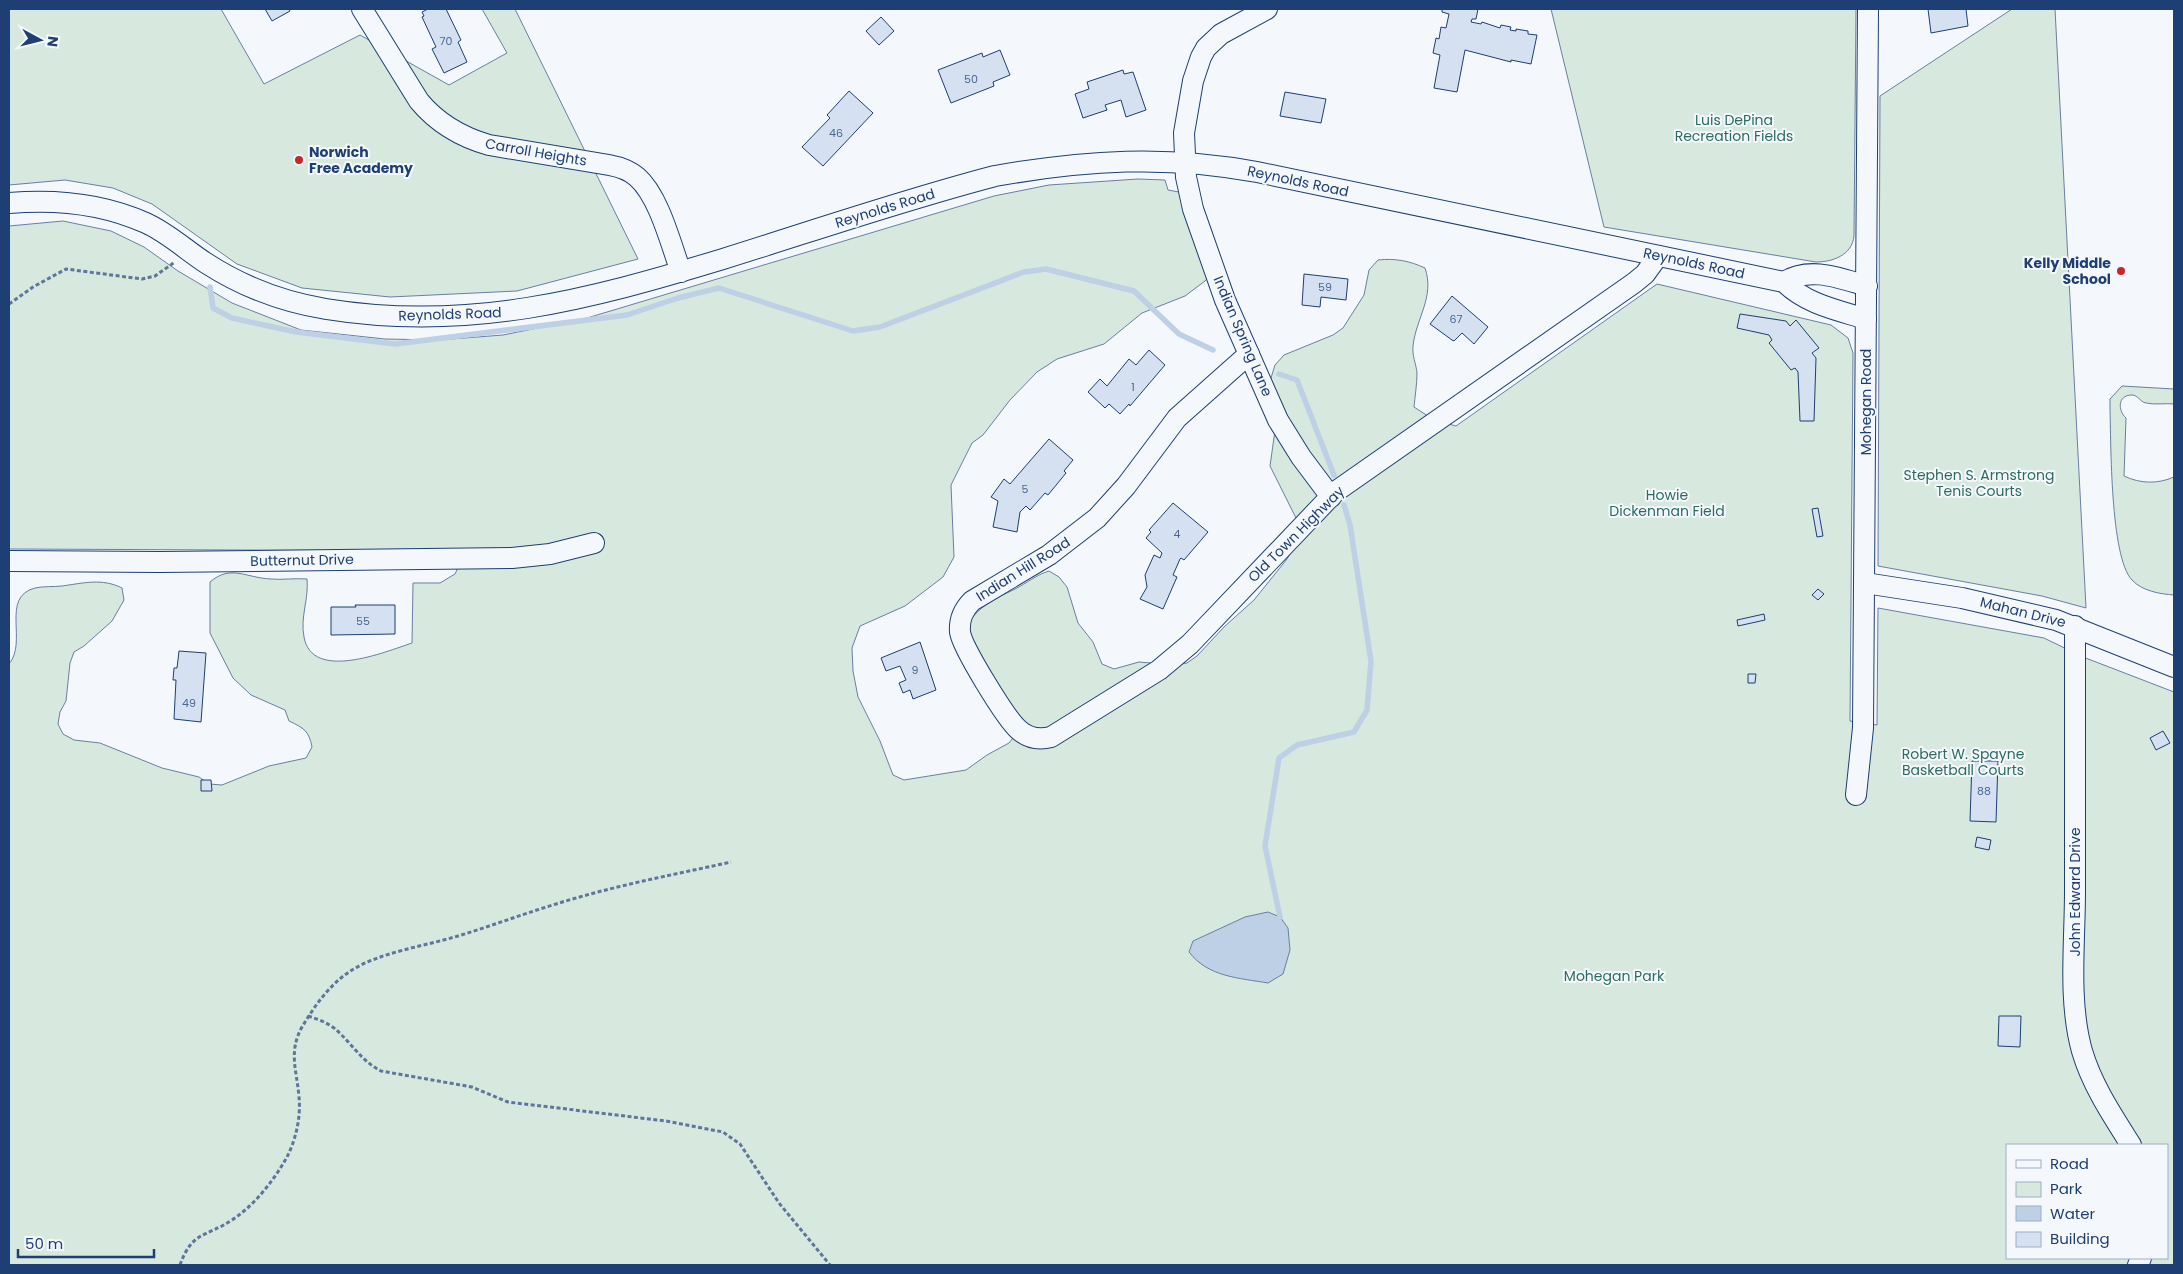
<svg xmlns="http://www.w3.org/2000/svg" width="2183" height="1274" viewBox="0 0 2183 1274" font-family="Poppins,sans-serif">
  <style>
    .green { fill: #d7e8df; stroke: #687fa3; fill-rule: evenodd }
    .water { fill: #bed0e5; stroke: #687fa3 }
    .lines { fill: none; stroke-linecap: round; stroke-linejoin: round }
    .stream { stroke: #bed0e5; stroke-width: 5.5 }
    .building { fill: #d5e0f0; stroke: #1d3f73 }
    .minor-casing { stroke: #1d3f73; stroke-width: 22 }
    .path { stroke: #5e769c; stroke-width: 3; stroke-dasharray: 4 2.5; stroke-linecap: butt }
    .minor { stroke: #f4f7fb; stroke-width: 20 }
    .poi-dot { fill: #c62828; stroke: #f4f7fb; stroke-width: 2 }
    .labels { text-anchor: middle; stroke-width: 4; stroke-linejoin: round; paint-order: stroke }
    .number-label { font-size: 11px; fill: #4b6792 }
    .park-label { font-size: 14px; fill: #2c6c60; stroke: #f4f7fb }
    .poi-label { font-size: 14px; font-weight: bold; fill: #1d3f73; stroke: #f4f7fb; text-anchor: start }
    .street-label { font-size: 14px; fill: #1d3f73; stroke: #f4f7fb }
  </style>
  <rect width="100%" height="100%" fill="#f4f7fb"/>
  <g class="green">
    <path d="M9 9H221L264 84 360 35 449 85 507 53 482 9H515L638 259 517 291 390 297 302 288 237 264 152 204 113 188 65 180 9 185Z"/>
    <path d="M1551 9H1856L1854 236C1852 255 1833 262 1816 262L1604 227Z"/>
    <path d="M2012 9H2055L2086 608 2042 596 1878 566 1880 96Z"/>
    <path d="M1138 179 1165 180 1168 190 1190 194 1221 263 1205 281 1185 296 1142 313 1104 344 1057 359 1037 372 1010 400 983 435 972 443 951 485 954 557 943 577 905 606 860 626 852 648 853 671 858 697 880 741 893 775 904 780 966 770 987 755 1009 743 1017 733 966 626C980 605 993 600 1015 589 1027 583 1036 575 1049 571L1059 577 1067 587 1078 623 1093 642 1102 664 1114 669 1139 662 1175 665 1187 663 1197 656 1224 627 1254 600 1287 559 1300 537 1299 524 1270 466 1279 402 1271 378 1275 365 1284 355 1333 335 1343 328 1364 295 1369 270 1378 260C1395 258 1410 261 1425 268 1435 297 1416 318 1413 346 1412 356 1416 363 1417 373 1417 384 1415 396 1414 407L1434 420 1456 426 1657 284 1831 325 1848 338 1853 353 1850 721 1877 725 1878 608 2044 638 2083 657 2174 692V1265H9V664C28 642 0 597 35 588 44 586 53 587 62 586 84 583 102 578 122 588L124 600 112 621 84 646 74 652 70 663 66 701 60 712 58 724 63 734 74 740 100 743 162 768 199 777 209 784 222 785 269 766 306 758 312 747C309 731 304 728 289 721L285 710 251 695 233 678 210 633V582C231 564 246 578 271 579 283 580 294 578 307 579 309 599 300 617 304 637 312 682 385 652 412 643L413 583H440L455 574 466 551 9 549V226L63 221 111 231 144 247 178 271 232 303 301 330 385 339 439 340 503 335 587 318 994 196 1049 185ZM2007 1145H2167V1258H2007Z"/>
    <path d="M2122 386 2174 389V404C2166 403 2154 405 2146 403 2140 402 2138 395 2132 395 2117 395 2118 411 2126 418L2124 476C2141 484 2158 484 2174 477V595C2160 594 2142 591 2132 580 2110 557 2111 442 2110 408V399Z"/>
  </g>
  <path class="water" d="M1268 912 1280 917 1288 928 1290 950 1283 974 1268 983C1239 978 1208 977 1189 952L1193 941 1245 917Z"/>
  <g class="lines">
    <g class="stream">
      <path d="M210 287 213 308 232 318 296 332 395 344 627 315 678 298 719 288 853 331 880 327 1024 272 1046 269 1134 291 1179 334 1213 350"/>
      <path d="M1279 374 1297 380 1334 475"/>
      <path d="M1280 917 1265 846 1279 758 1297 745 1354 732 1367 710 1371 661 1350 525 1344 505"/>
    </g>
  </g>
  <g class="building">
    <path d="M265 9H289L290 11 272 21Z"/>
    <path d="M428 9H446L461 40 458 42 467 62 444 73 432 49 436 47 422 17 424 16 422 12Z"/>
    <path d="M1442 9H1478L1476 19H1472L1471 22 1481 24 1482 22 1500 28 1501 25 1511 27 1510 30 1516 31V29L1528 31V34L1537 35 1531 64 1511 60V62L1465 50 1457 92 1434 88 1440 55 1433 53 1436 38 1439 39 1441 27 1446 28 1449 14 1442 12Z"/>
    <path d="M1928 9H1966L1968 26 1931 33Z"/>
    <path d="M881 17 894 31 879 45 866 31Z"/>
    <path d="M1000 50 1010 75 993 82 994 86 951 103 938 70 982 53 983 57Z"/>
    <path d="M1123 70 1124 74 1133 72 1146 110 1126 117 1121 100 1105 105 1107 110 1083 118 1075 94 1089 89 1087 82Z"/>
    <path d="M849 91 873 113 823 166 802 147 830 118 827 115Z"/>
    <path d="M1285 92 1326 99 1321 123 1280 116Z"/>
    <path d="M1304 274 1348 279 1346 300 1321 297 1320 307 1302 305Z"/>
    <path d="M1452 296 1488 327 1474 344 1462 333 1454 341 1452 340 1430 324Z"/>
    <path d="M1740 314 1786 321 1790 326 1796 320 1819 348 1812 353 1816 358 1814 421H1800L1798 372 1795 368 1791 370 1769 343 1772 340 1769 335 1737 328Z"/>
    <path d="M1149 350 1165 365 1130 406 1129 404 1120 414 1109 404 1105 408 1088 392 1100 379 1107 386 1129 359 1136 365Z"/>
    <path d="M1049 439 1073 460 1064 471 1066 473 1048 495 1045 493 1030 510 1026 506 1020 512 1017 532 993 527 998 501 991 497 1004 479 1010 484Z"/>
    <path d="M1173 503 1208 532 1184 560 1181 558 1180 559 1173 575 1177 577 1163 609 1140 599 1147 587 1145 575 1154 555 1160 558 1162 553 1146 538 1151 532 1149 530Z"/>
    <path d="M1818 508 1823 536 1817 537 1812 509Z"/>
    <path d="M1818 589 1824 594 1818 600 1812 595Z"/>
    <path d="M355 605H395V634L331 635V607H356Z"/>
    <path d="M1764 614 1765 620 1738 626 1737 620Z"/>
    <path d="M920 642 936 690 913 699 910 690 903 693 899 683 906 680 900 666 886 671 881 658Z"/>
    <path d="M179 651 206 653 201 722 174 719 176 680H173L174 668H177Z"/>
    <path d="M1748 674H1756L1755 683H1748Z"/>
    <path d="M2163 731 2170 743 2156 750 2150 738Z"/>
    <path d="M1972 761H1998L1996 822 1970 821Z"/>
    <path d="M201 780H211L212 791H201Z"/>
    <path d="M1977 837 1991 840 1989 850 1975 847Z"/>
    <path d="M1999 1016H2021L2020 1047 1998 1046Z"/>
  </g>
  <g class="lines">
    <g class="minor-casing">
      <g id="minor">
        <path d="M362 9 419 101C438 124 461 137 489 145L609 165C620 167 629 170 637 177 659 196 671 245 681 272"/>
        <path d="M1267 9 1221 34 1206 48 1201 57 1193 81 1184 133 1186 177 1193 209 1225 300 1278 420 1301 457 1331 497"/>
        <path d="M9 203C55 199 104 204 146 223 168 233 186 250 206 263 243 287 283 302 326 309 468 332 588 300 723 259 813 231 903 200 995 176 1086 160 1166 155 1257 172L1784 282C1806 304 1837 310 1866 319"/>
        <path d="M1784 282C1810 266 1839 278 1867 286"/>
        <path d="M1249 354 1177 418 1126 486 1097 518 1049 555 972 601C963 610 959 619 960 632 962 647 1006 719 1019 730 1028 738 1039 740 1051 737L1159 670 1190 644 1335 492 1634 283 1645 274 1658 256"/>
        <path d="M9 561 160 562 512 558 550 554 594 543"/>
        <path d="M1865 583 1962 598 2056 620 2174 667"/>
        <path d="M2075 626C2075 715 2075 803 2075 892 2075 943 2068 1001 2082 1051 2092 1085 2112 1115 2131 1145"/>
        <path d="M1856 795 1863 728 1868 9"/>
        <path d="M2138 1265 2141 1258"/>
      </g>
    </g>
    <g class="path">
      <path d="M9 304 33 287 66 269 142 279 155 276 175 262"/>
      <path d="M308 1016C317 1019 326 1022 334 1028 351 1042 361 1061 381 1071L472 1087 508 1102 666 1121 723 1132 740 1144 779 1203 830 1265"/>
      <path d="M180 1265C192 1231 206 1237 232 1220 255 1205 274 1180 287 1157 296 1139 301 1117 299 1097 297 1071 288 1052 302 1027 315 1005 331 983 352 970 381 952 425 946 458 936 491 926 523 914 556 904 613 886 672 875 731 862"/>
    </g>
    <use href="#minor" class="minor"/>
  </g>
  <g class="poi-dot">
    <circle cx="299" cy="160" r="5"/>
    <circle cx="2121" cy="271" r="5"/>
  </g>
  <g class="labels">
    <g class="number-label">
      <text x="446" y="45">70</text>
      <text x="971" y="83">50</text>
      <text x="836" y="137">46</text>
      <text x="1325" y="291">59</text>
      <text x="1456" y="323">67</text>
      <text x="1133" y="391">1</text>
      <text x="1025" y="493">5</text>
      <text x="1177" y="538">4</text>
      <text x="363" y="625">55</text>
      <text x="915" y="674">9</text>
      <text x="189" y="707">49</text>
      <text x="1984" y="795">88</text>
    </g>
    <g class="park-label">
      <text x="1734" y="125">Luis DePina<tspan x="1734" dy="16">Recreation Fields</tspan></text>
      <text x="1979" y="480">Stephen S. Armstrong<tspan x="1979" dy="16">Tenis Courts</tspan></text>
      <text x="1667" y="500">Howie<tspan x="1667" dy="16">Dickenman Field</tspan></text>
      <text x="1963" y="759">Robert W. Spayne<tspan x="1963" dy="16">Basketball Courts</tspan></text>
      <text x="1614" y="981">Mohegan Park</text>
    </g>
    <g class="poi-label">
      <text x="309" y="157">Norwich<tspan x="309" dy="16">Free Academy</tspan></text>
      <text x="2111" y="268" text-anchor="end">Kelly Middle<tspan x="2111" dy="16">School</tspan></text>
    </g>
    <g class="street-label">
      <text transform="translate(536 152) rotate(10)" y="5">Carroll Heights</text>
      <text transform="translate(1298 181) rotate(12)" y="5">Reynolds Road</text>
      <text transform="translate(885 208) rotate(-17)" y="5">Reynolds Road</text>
      <text transform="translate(1694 263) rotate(12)" y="5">Reynolds Road</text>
      <text transform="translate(450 314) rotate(-2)" y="5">Reynolds Road</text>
      <text transform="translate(1243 336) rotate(67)" y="5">Indian Spring Lane</text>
      <text transform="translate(1866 402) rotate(-90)" y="5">Mohegan Road</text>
      <text transform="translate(1296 534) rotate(-45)" y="5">Old Town Highway</text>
      <text transform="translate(302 560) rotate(-1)" y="5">Butternut Drive</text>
      <text transform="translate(1023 569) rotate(-32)" y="5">Indian Hill Road</text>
      <text transform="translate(2023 612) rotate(14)" y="5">Mahan Drive</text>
      <text transform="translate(2075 892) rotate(-90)" y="5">John Edward Drive</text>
    </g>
  </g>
  <rect width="2183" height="1274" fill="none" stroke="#1d3f73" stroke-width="20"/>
  <rect x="2006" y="1144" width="162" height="115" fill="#f4f7fb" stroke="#9eadc5"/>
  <rect x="2016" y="1160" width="25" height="8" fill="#f4f7fb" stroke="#9eadc5"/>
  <text x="2050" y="1169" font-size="15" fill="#1d3f73">Road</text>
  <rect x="2016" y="1182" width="25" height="15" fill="#d7e8df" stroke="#9eadc5"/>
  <text x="2050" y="1194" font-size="15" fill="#1d3f73">Park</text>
  <rect x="2016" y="1206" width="25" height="15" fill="#bed0e5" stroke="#9eadc5"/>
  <text x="2050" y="1219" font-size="15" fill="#1d3f73">Water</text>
  <rect x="2016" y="1232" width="25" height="15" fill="#d5e0f0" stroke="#9eadc5"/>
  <text x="2050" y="1244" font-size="15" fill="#1d3f73">Building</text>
  <g transform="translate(40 40) rotate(97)" stroke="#f4f7fb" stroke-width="4" paint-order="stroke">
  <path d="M0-4L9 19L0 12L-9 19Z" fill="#1d3f73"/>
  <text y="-8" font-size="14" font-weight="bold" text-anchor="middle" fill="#1d3f73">N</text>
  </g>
  <path d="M18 1249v8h136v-8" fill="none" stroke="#1d3f73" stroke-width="2.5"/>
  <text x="25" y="1249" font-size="15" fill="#1d3f73" stroke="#f4f7fb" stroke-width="4" paint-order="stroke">50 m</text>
</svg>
